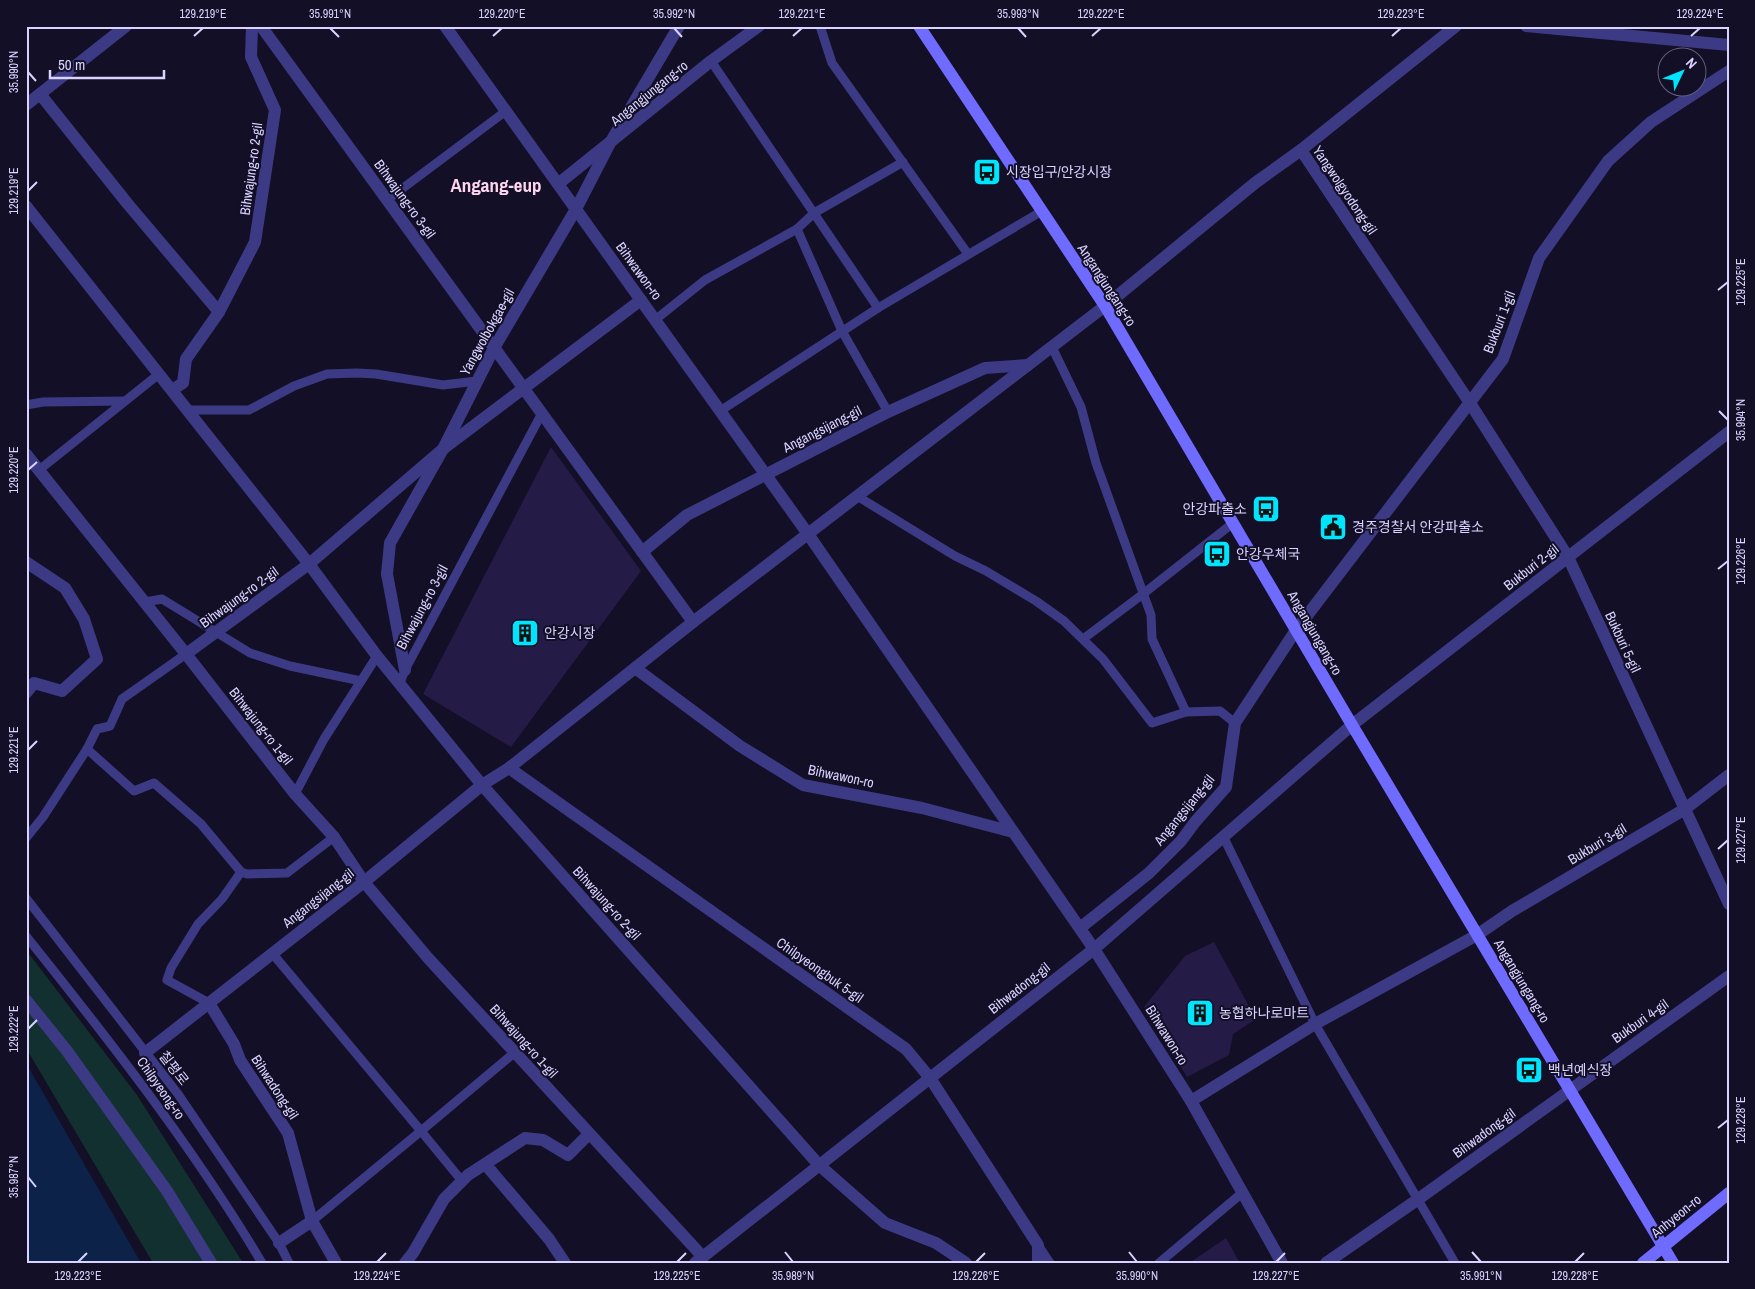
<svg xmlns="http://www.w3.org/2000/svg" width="1755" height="1289" viewBox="0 0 1755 1289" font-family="'Archivo Narrow','Noto Sans KR',sans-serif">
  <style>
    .green { fill: #12302f }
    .water { fill: #0c2248 }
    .building { fill: #241b47 }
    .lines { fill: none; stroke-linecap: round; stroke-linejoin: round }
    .lane { stroke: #3d3a85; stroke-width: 9 }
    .street { stroke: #3d3a85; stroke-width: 12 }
    .secondary { stroke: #6f6bff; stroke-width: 12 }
    .ticks { fill: none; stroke: #d9d4ff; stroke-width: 2 }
    .labels { text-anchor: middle; stroke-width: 4; stroke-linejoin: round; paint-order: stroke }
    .street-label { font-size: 14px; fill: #d9d4ff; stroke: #130f26 }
    .poi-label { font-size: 14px; fill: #d9d4ff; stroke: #130f26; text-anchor: start }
    .district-label { font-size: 19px; font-weight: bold; fill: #ffd6f0; stroke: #130f26 }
    .neatline { fill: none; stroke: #d9d4ff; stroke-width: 2 }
    .ticks-label { font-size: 12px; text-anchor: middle; fill: #d9d4ff }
  </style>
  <rect width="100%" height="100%" fill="#130f26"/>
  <path class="green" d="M26 950 137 1095 243 1263H153L26 1048Z"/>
  <path class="water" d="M26 1063 141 1263H26Z"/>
  <g class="building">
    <path d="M551 447 641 571 511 747 423 694Z"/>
    <path d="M1214 942 1256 1019 1233 1034 1229 1055 1187 1077 1144 1007 1185 956Z"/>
    <path d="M1226 1238 1240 1263H1189Z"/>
  </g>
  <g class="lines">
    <g class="lane">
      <path d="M820 26 832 63 968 254"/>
      <path d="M711 61 878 308"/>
      <path d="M387 200 506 111"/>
      <path d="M655 320 705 280 797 229"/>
      <path d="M1052 347 1081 407 1096 463 1151 615 1152 639 1186 712"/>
      <path d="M26 405 43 402 125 401"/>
      <path d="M187 410H249L294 386 327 374 357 373 376 374 443 385 477 381"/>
      <path d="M720 411 878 308 1042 211"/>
      <path d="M888 412 842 331 797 229 814 213 903 162"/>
      <path d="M39 470 159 374"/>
      <path d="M857 496 955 556 986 571 1036 601 1064 621 1103 659 1152 723 1186 712 1220 711 1235 723"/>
      <path d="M145 602 162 599 250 653 290 666 361 681"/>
      <path d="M1083 639 1143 594 1233 523"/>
      <path d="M400 683 405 670 542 413"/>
      <path d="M87 749 97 729 110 726 122 699 186 654"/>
      <path d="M295 794 324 739 377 656"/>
      <path d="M1223 836 1315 1024 1455 1263"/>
      <path d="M26 838 43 817 87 749 134 791 154 783 201 824 241 872 247 874 287 873 334 837"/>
      <path d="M26 898 178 1094 279 1243 289 1263"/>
      <path d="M26 936C110 1041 193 1147 262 1263"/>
      <path d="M272 953 421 1131 514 1053"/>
      <path d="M209 1003 167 980 171 968 198 924 222 899 241 872"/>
      <path d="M312 1221 421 1131 462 1181"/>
      <path d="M1038 1245 1050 1263"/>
      <path d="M1159 1263 1242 1193"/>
    </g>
    <g class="street">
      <path d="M261 26 693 622"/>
      <path d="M445 26 808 534 1094 949 1191 1101 1282 1263"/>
      <path d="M1526 26 1729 45"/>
      <path d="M40 94 127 203 219 312"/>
      <path d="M26 105 126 26"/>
      <path d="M1301 150 1456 26"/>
      <path d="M558 184 711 61 759 26"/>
      <path d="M26 206 309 564 377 656 482 785 819 1165 885 1223 936 1243 966 1263"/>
      <path d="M172 390 183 383 186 359 219 312 255 242 275 110 251 57 252 26"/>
      <path d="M26 454 186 654 295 794 334 837 364 882 428 958 703 1257"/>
      <path d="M642 552 687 515 888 412 985 368 1028 365"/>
      <path d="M26 562 65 588 84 619 97 659 62 691 34 683 26 693"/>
      <path d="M186 654 309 564 443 449 641 300"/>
      <path d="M635 668 740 746 803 785 922 808 1013 832"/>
      <path d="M405 670 387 574 390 543 443 449 494 348 576 209 610 143 679 26"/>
      <path d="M509 768 906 1049 930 1078 1038 1245V1263"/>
      <path d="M1080 928 1149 873 1181 841 1195 822 1226 787 1235 723 1296 630 1503 359 1539 258 1608 161 1651 122 1729 71"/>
      <path d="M26 1000 67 1051 167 1191 211 1263"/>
      <path d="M209 1003 234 1044 240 1060 288 1133 312 1221 279 1243"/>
      <path d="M145 1053 364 882 482 785 509 768 693 622 1105 306 1255 183 1301 150 1470 403 1568 557 1729 904"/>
      <path d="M1191 1101 1315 1024 1477 935 1512 911 1685 809 1729 775"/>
      <path d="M486 1165 549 1239 565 1263"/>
      <path d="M312 1221 336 1263"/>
      <path d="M405 1263 413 1253 444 1199 468 1175 525 1138 543 1140 568 1155 589 1134"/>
      <path d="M695 1263 1094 949 1352 725 1729 432"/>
      <path d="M1326 1263 1417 1200 1729 976"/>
    </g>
    <g class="secondary">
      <path d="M919 26 1105 306 1352 725 1673 1263"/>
      <path d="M1643 1263 1729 1193"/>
    </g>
  </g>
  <path class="ticks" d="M330 28 339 37M674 28 682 37M1018 28 1026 37M194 36 203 28M493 36 502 28M793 36 802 28M1092 36 1101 28M1392 36 1401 28M1691 36 1700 28M28 72 36 81M28 191 37 182M1718 290 1728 282M1719 411 1728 420M28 470 37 462M1718 569 1728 561M28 750 37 741M1718 849 1728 840M28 1029 37 1020M1718 1128 1728 1120M28 1177 36 1187M785 1252 793 1262M1129 1252 1137 1262M1472 1252 1481 1262M78 1262 87 1253M377 1262 386 1253M677 1262 686 1253M976 1262 985 1253M1276 1262 1285 1253M1575 1262 1584 1253"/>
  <defs>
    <g id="bus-square" transform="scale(1.4375)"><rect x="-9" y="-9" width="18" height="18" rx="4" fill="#00e5ff" stroke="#130f26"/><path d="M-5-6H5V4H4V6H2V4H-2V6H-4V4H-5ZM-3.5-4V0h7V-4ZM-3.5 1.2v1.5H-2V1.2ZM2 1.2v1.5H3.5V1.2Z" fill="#111"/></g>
    <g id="civic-square" transform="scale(1.4375)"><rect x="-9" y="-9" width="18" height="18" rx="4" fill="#00e5ff" stroke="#130f26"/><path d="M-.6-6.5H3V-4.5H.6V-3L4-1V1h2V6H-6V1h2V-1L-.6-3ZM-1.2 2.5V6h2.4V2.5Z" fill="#111"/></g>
    <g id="building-square" transform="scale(1.4375)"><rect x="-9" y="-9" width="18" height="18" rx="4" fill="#00e5ff" stroke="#130f26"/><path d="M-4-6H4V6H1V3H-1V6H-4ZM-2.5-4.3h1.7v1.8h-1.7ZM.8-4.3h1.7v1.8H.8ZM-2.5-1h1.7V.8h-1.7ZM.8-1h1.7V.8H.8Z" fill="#111"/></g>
  </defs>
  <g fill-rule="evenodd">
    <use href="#bus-square" x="987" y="172"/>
    <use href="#bus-square" x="1266" y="509"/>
    <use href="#civic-square" x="1333" y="527"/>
    <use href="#bus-square" x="1217" y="554"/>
    <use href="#building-square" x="525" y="633"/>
    <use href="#building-square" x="1200" y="1013"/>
    <use href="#bus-square" x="1529" y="1070"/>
  </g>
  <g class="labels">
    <g class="street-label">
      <text transform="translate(649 93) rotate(-39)" y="5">Angangjungang-ro</text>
      <text transform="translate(251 169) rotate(-82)" y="5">Bihwajung-ro 2-gil</text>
      <text transform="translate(1345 190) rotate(56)" y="5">Yangwolgyodong-gil</text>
      <text transform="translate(405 199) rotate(54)" y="5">Bihwajung-ro 3-gil</text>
      <text transform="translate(639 271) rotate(54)" y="5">Bihwawon-ro</text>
      <text transform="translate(1107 285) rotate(57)" y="5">Angangjungang-ro</text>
      <text transform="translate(1499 322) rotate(-69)" y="5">Bukburi 1-gil</text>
      <text transform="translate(487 332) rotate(-61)" y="5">Yangwolbokgae-gil</text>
      <text transform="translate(822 429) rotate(-27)" y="5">Angangsijang-gil</text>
      <text transform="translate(1531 567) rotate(-38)" y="5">Bukburi 2-gil</text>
      <text transform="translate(239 597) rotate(-36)" y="5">Bihwajung-ro 2-gil</text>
      <text transform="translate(422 607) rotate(-62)" y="5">Bihwajung-ro 3-gil</text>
      <text transform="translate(1315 633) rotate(60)" y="5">Angangjungang-ro</text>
      <text transform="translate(1623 642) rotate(65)" y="5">Bukburi 5-gil</text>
      <text transform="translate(261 726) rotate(52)" y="5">Bihwajung-ro 1-gil</text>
      <text transform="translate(841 776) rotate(12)" y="5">Bihwawon-ro</text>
      <text transform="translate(1184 810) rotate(-51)" y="5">Angangsijang-gil</text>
      <text transform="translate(1597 844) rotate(-31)" y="5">Bukburi 3-gil</text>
      <text transform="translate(318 898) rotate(-38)" y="5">Angangsijang-gil</text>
      <text transform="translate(607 903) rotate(48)" y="5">Bihwajung-ro 2-gil</text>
      <text transform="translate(820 970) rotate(35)" y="5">Chilpyeongbuk 5-gil</text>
      <text transform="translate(1522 981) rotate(59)" y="5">Angangjungang-ro</text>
      <text transform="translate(1019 988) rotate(-38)" y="5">Bihwadong-gil</text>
      <text transform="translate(1640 1021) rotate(-35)" y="5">Bukburi 4-gil</text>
      <text transform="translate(1167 1035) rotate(58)" y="5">Bihwawon-ro</text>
      <text transform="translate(524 1041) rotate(48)" y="5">Bihwajung-ro 1-gil</text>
      <text transform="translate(174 1068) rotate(52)" y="5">칠평로</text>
      <text transform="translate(275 1087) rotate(57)" y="5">Bihwadong-gil</text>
      <text transform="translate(161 1088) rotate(55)" y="5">Chilpyeong-ro</text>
      <text transform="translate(1484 1133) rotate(-36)" y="5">Bihwadong-gil</text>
      <text transform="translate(1676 1216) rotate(-39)" y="5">Anhyeon-ro</text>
    </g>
    <g class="poi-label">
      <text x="1006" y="177">시장입구/안강시장</text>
      <text x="1247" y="514" text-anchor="end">안강파출소</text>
      <text x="1352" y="532">경주경찰서 안강파출소</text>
      <text x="1236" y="559">안강우체국</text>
      <text x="544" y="638">안강시장</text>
      <text x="1219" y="1018">농협하나로마트</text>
      <text x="1548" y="1075">백년예식장</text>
    </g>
    <g class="district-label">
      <text x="496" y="192">Angang-eup</text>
    </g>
  </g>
  <rect width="1755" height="1289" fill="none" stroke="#130f26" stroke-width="55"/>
  <g transform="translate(1682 72) rotate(47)"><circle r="24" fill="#130f26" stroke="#625e7d"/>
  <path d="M0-4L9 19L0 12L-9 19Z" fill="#00e5ff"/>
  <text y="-8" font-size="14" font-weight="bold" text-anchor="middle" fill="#d9d4ff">N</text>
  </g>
  <path d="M50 70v8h114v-8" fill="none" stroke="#d9d4ff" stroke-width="2.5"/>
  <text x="58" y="70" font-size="15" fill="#d9d4ff" stroke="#130f26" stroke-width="4" paint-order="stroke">50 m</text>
  <rect x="28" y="28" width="1700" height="1234" class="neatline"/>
  <g class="ticks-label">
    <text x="203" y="18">129.219°E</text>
    <text x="330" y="18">35.991°N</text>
    <text x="502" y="18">129.220°E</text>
    <text x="674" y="18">35.992°N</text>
    <text x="802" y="18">129.221°E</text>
    <text x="1018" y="18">35.993°N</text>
    <text x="1101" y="18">129.222°E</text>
    <text x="1401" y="18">129.223°E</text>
    <text x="1700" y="18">129.224°E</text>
    <text transform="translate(14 72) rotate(-90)" y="4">35.990°N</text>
    <text transform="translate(14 191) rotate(-90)" y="4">129.219°E</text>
    <text transform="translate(1741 282) rotate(-90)" y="4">129.225°E</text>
    <text transform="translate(1741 420) rotate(-90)" y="4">35.994°N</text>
    <text transform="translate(14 470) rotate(-90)" y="4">129.220°E</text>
    <text transform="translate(1741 561) rotate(-90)" y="4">129.226°E</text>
    <text transform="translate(14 750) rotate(-90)" y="4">129.221°E</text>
    <text transform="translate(1741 840) rotate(-90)" y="4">129.227°E</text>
    <text transform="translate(14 1029) rotate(-90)" y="4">129.222°E</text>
    <text transform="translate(1741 1120) rotate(-90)" y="4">129.228°E</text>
    <text transform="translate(14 1177) rotate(-90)" y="4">35.987°N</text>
    <text x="78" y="1280">129.223°E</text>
    <text x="377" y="1280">129.224°E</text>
    <text x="677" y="1280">129.225°E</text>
    <text x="793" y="1280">35.989°N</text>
    <text x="976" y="1280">129.226°E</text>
    <text x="1137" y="1280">35.990°N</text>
    <text x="1276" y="1280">129.227°E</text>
    <text x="1481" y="1280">35.991°N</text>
    <text x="1575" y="1280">129.228°E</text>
  </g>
</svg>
